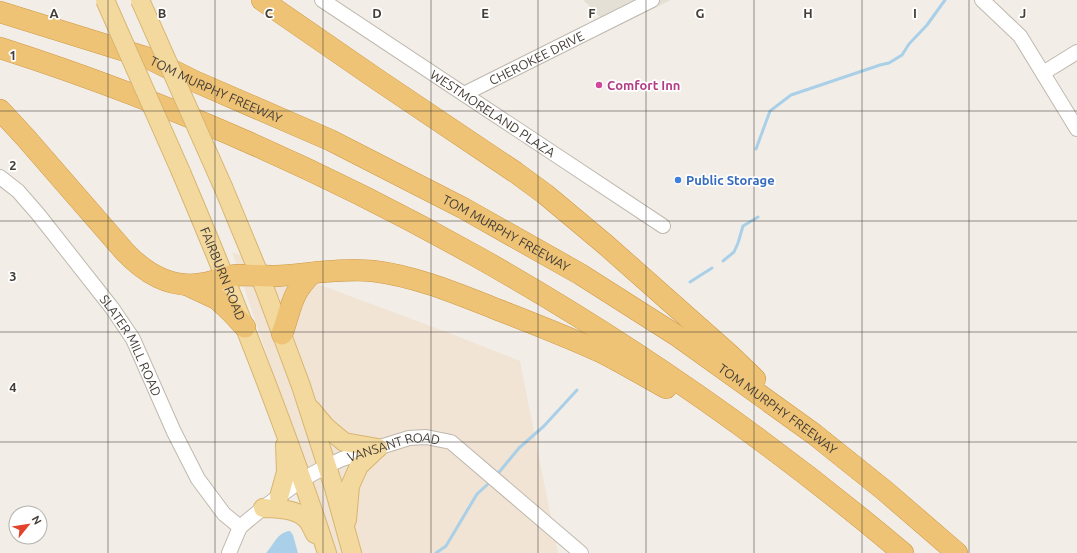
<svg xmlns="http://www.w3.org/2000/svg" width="1077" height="553" viewBox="0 0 1077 553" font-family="Ubuntu,sans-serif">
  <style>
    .residential { fill: #e5e0d6 }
    .commercial { fill: #f1e4d4 }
    .water { fill: #a9d0e8 }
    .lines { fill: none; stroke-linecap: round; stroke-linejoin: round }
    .stream { stroke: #a9d0e8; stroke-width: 3 }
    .minor-casing { stroke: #bfb8ae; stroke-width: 16 }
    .major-casing { stroke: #d7b570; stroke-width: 20 }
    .highway-casing { stroke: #cd9846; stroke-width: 22 }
    .minor { stroke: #fff; stroke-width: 14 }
    .major { stroke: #f4d99e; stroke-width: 18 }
    .highway { stroke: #efc375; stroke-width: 21 }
    .major-bridge-casing { stroke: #d7b570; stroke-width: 20; stroke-linecap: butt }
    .major-bridge { stroke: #f4d99e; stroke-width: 18 }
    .grid { fill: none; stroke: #443e37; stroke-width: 1; stroke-opacity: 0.55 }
    .hotel-dot { fill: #d1479c; stroke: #fff; stroke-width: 1.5 }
    .shop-dot { fill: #3f7fe0; stroke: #fff; stroke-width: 1.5 }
    .labels { text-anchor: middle; stroke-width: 3.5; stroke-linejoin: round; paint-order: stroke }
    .street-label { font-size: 13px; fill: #443e37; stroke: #fff }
    .hotel-label { font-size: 13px; font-weight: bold; fill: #b23c85; stroke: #fff; text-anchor: start }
    .shop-label { font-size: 13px; font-weight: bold; fill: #366cbe; stroke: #fff; text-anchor: start }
    .grid-label { font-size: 13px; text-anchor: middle; font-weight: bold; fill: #443e37; stroke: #fff; stroke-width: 3.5; stroke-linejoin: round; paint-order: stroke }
  </style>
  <rect width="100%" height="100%" fill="#f2eee7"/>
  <path class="residential" d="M583 0H671L612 29Z"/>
  <path class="commercial" d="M232 252 449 333 520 361 558 553H336L306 471Z"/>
  <path class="water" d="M290 531 293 535 298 553H266C274 545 277 532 290 531Z"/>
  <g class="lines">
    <g class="stream">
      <path d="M756 149 770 111 791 95 880 65 889 63 902 55 909 44 927 25 945 0"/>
      <path d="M723 261 734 252 738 243 743 226 758 217"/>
      <path d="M690 282 712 268"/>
      <path d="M496 476 519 448 544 426 577 390"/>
      <path d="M436 553 446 546 477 494 488 484"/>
    </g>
    <g class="minor-casing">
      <g id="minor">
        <path id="s1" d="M322 0 663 226"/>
        <path d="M982 0 1020 36 1077 129"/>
        <path d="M1043 73 1077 52"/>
        <path id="s2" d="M464 94 652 0"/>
        <path id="s3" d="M0 177 18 191 38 214 112 308 133 339 174 432 198 479 224 514 240 527"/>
        <path id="s4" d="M229 553 240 527 263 508 303 479 327 466 342 459 409 438 426 437 451 442 581 553"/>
      </g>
    </g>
    <g class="major-casing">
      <g id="major">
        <path id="s5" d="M181 172C234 297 285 424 327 553"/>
        <path d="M224 189 260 276 301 386 334 488 352 553"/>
        <path d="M311 409 326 427 344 442 378 448"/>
        <path d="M279 497 286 472 285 445"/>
        <path d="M263 508C277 509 294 508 305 518 310 522 312 529 315 534"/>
        <path d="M347 520 350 486 359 466 378 448"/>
      </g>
    </g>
    <g class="highway-casing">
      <g id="highway">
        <path d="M262 0 378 80 515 172 545 194 606 245 729 354 755 379"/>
        <path id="s6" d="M0 12 148 58 194 81 330 140 463 208 580 274 679 337 814 434 884 490 957 553"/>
        <path d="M0 48C331 154 638 329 903 553"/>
        <path d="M0 110 25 137 125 252C146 274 173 290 205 283 216 281 226 276 237 275 250 275 263 276 276 276 309 274 341 268 373 271 414 276 453 292 491 307 529 322 566 336 603 353 624 364 645 376 666 388"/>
        <path d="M187 285 217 299 231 312 245 327"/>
        <path d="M282 334C292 307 290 295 312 273"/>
      </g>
    </g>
    <use href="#minor" class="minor"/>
    <use href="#major" class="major"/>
    <use href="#highway" class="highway"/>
    <g class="major-bridge-casing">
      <g id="major-bridge">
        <path d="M105 0 181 172"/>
        <path d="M140 0 224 189"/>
      </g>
    </g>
    <use href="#major-bridge" class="major-bridge"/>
  </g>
  <path class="grid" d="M108 0V553M215 0V553M323 0V553M431 0V553M538 0V553M646 0V553M754 0V553M862 0V553M969 0V553M0 111H1077M0 221H1077M0 332H1077M0 442H1077"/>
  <circle class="hotel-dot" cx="599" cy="85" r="4"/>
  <circle class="shop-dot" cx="678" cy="180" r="4"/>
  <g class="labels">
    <g class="street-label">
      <text dy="5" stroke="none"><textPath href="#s2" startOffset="81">CHEROKEE DRIVE</textPath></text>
      <text dy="5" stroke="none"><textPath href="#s6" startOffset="230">TOM MURPHY FREEWAY</textPath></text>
      <text dy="5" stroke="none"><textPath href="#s1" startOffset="205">WESTMORELAND PLAZA</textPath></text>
      <text dy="5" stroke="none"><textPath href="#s6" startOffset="554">TOM MURPHY FREEWAY</textPath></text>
      <text dy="5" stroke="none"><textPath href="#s5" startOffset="110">FAIRBURN ROAD</textPath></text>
      <text dy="5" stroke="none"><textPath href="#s3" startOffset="215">SLATER MILL ROAD</textPath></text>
      <text dy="5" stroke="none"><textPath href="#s6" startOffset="878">TOM MURPHY FREEWAY</textPath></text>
      <text dy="5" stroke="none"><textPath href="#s4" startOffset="205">VANSANT ROAD</textPath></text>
    </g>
    <g class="hotel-label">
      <text x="607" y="90">Comfort Inn</text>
    </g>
    <g class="shop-label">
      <text x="686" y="185">Public Storage</text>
    </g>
  </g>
  <g class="grid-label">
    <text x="54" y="18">A</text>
    <text x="162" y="18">B</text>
    <text x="269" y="18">C</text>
    <text x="377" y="18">D</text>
    <text x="485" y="18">E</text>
    <text x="592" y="18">F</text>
    <text x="700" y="18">G</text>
    <text x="808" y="18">H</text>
    <text x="915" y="18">I</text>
    <text x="1023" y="18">J</text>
    <text x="13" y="60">1</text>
    <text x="13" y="170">2</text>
    <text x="13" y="281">3</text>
    <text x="13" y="392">4</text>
  </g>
  <g transform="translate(28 525) rotate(60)"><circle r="19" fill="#ffffff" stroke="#b4b2af"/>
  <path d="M0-3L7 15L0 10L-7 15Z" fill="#e3432c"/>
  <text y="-6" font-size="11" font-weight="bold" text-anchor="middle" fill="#443e37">N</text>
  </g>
</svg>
